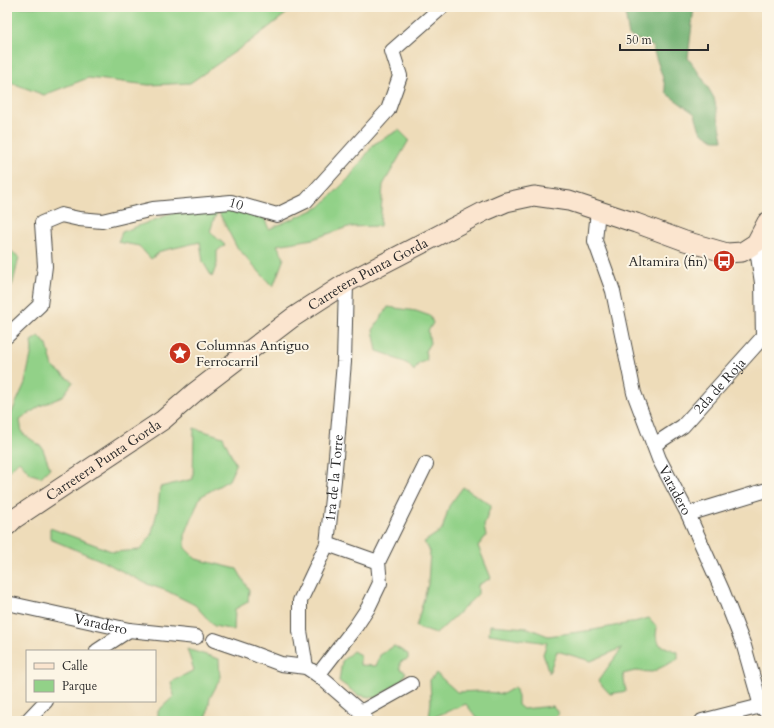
<svg xmlns="http://www.w3.org/2000/svg" width="774" height="728" viewBox="0 0 774 728" font-family="Cardo,serif">
  <style>
    .green { fill: #92d188; stroke: #5e7e5a }
    .forest { fill: #75b374; stroke: #506f50 }
    .lines { fill: none; stroke-linecap: round; stroke-linejoin: round }
    .minor-casing { stroke: #484640; stroke-width: 16 }
    .secondary-casing { stroke: #484640; stroke-width: 21 }
    .minor { stroke: #fff; stroke-width: 14 }
    .secondary { stroke: #fbe5cf; stroke-width: 19 }
    .labels { text-anchor: middle; stroke-width: 4; stroke-linejoin: round; paint-order: stroke }
    .street-label { font-size: 14px; fill: #2b2b2b; stroke: #fcf5e5 }
    .poi-label { font-size: 14px; fill: #2b2b2b; stroke: #fcf5e5; text-anchor: end }
  </style>
  <rect width="100%" height="100%" fill="#fcf5e5"/>
  <filter id="ink" filterUnits="userSpaceOnUse"><feTurbulence type="fractalNoise" baseFrequency=".025" numOctaves="2"/><feDisplacementMap in="SourceGraphic" scale="8" xChannelSelector="R" yChannelSelector="G"/><feConvolveMatrix kernelMatrix="1 2 1 2 8 2 1 2 1" color-interpolation-filters="sRGB"/></filter>
  <filter id="wash" filterUnits="userSpaceOnUse"><feTurbulence type="fractalNoise" baseFrequency=".012" numOctaves="4" result="noise"/><feDisplacementMap in="SourceGraphic" scale="16" xChannelSelector="R" yChannelSelector="G"/><feGaussianBlur stdDeviation="0.9" result="paint"/><feColorMatrix in="noise" values="0 0 0 0 0 0 0 0 0 0 0 0 0 0 0 0 0 1.4 0 .05"/><feComposite in="paint" operator="in"/></filter>
  <g filter="url(#wash)">
    <rect width="100%" height="100%" fill="#eedcb9"/>
    <g class="green">
      <path d="M7 7H295L252 40 190 83 149 85 88 78 44 95 7 81Z"/>
      <path d="M399 130 409 140 383 185 380 226 348 227 313 239 277 245 284 258 273 287 236 246 218 211 214 219 210 232 225 245 217 251V264L212 277 203 262 200 242 161 251 151 259 139 246 118 242 122 232 173 213 216 205 264 218 269 229 320 207 349 178 374 144Z"/>
      <path d="M7 248 19 257 13 283 7 295Z"/>
      <path d="M388 307 416 311 430 316 433 323 428 331 430 343 425 351 427 360 418 364 414 371 408 364 394 358 389 355 377 351 373 330Z"/>
      <path d="M39 336 47 345 53 367 73 382 62 397 40 406 20 420 22 433 42 447 50 468 41 477 31 474 19 461 9 471H7V423L25 383 32 350 31 341Z"/>
      <path d="M194 428 223 437 236 465 229 480 200 497 185 535V548L196 559 237 569 249 590 248 602 235 609 234 630 214 626 195 605 167 591 147 584 100 560 50 539V528L114 552 140 550 151 536 158 508 160 487 193 479Z"/>
      <path d="M463 487 491 505 484 526 486 536 478 546 491 578 478 585V594L464 608 436 634 416 627 428 584 430 551 424 542 442 530 449 506Z"/>
      <path d="M649 618 657 627 656 636 660 645 678 652V659L652 672 635 671 623 674 626 691 610 694 598 681 622 648 591 661 557 651 549 673 543 654 547 643 489 634 490 625 528 628 548 636 593 630 630 623Z"/>
      <path d="M394 646 408 654V659L400 662V669L406 672 402 680 376 698 358 695 339 681 342 661 353 651 360 655V665L376 666 380 655Z"/>
      <path d="M187 649 219 659 220 679 210 698 206 721H158V711L174 696 171 682 194 670Z"/>
      <path d="M436 673 457 692 480 691 503 694 515 687 518 697V705L523 709 553 706 559 713 549 721H488L476 717 466 704 429 719 431 701 430 680Z"/>
    </g>
    <path class="forest" d="M624 7H694L688 58 703 79 714 98 723 140H714L700 131 695 114 667 94 662 75 652 46 629 36Z"/>
  </g>
  <g filter="url(#ink)">
    <g class="lines">
      <g class="minor-casing">
        <g id="minor">
          <path id="s1" d="M598 210 595 241 613 291 634 393 659 459 688 514 722 590 744 646 761 706 767 713"/>
          <path id="s2" d="M7 336 40 305 45 266 42 223 61 215 79 219 102 221 153 209 231 202 277 215 306 201 388 110 400 76 392 51 442 7"/>
          <path id="s3" d="M654 445 683 426 763 337 762 283 756 243"/>
          <path d="M688 514 767 490"/>
          <path d="M327 544 378 562"/>
          <path id="s4" d="M7 603 129 630 196 637"/>
          <path d="M214 640 249 652 281 664 306 667 318 675 361 712 366 721"/>
          <path d="M97 651 129 630"/>
          <path id="s5" d="M306 667 300 631V601L327 544 334 480 344 362 346 283"/>
          <path d="M318 675 356 626 368 608 380 583 378 562 426 464"/>
          <path d="M361 712 411 684"/>
          <path d="M27 721 46 701"/>
          <path d="M702 721 761 706"/>
        </g>
      </g>
      <g class="secondary-casing">
        <g id="secondary">
          <path id="s6" d="M7 526 14 519 163 420 195 392 292 318 346 283 485 211 506 202 534 196 569 201 636 223 685 241 727 253 742 252 756 243 767 222"/>
        </g>
      </g>
      <use href="#minor" class="minor"/>
      <use href="#secondary" class="secondary"/>
    </g>
  </g>
  <defs>
    <g id="bus-disc" transform="scale(1.15)"><circle r="9.5" fill="#c8321e" stroke="#fcf5e5"/><path d="M-5-6H5V4H4V6H2V4H-2V6H-4V4H-5ZM-3.5-4V0h7V-4ZM-3.5 1.2v1.5H-2V1.2ZM2 1.2v1.5H3.5V1.2Z" fill="#fff"/></g>
    <g id="sight-disc" transform="scale(1.15)"><circle r="9.5" fill="#c8321e" stroke="#fcf5e5"/><path d="M0-6L1.8-2.2L6-1.7L2.9 1.2L3.7 5.4L0 3.3L-3.7 5.4L-2.9 1.2L-6-1.7L-1.8-2.2Z" fill="#fff"/></g>
  </defs>
  <g fill-rule="evenodd">
    <use href="#bus-disc" x="724" y="261"/>
    <use href="#sight-disc" x="180" y="353"/>
  </g>
  <g class="labels">
    <g class="street-label">
      <text dy="5" stroke="none"><textPath href="#s2" startOffset="326">10</textPath></text>
      <text dy="5" stroke="none"><textPath href="#s6" startOffset="441">Carretera Punta Gorda</textPath></text>
      <text dy="5" stroke="none"><textPath href="#s3" startOffset="89">2da de Roja</textPath></text>
      <text dy="5" stroke="none"><textPath href="#s6" startOffset="117">Carretera Punta Gorda</textPath></text>
      <text dy="5" stroke="none"><textPath href="#s5" startOffset="196">1ra de la Torre</textPath></text>
      <text dy="5" stroke="none"><textPath href="#s1" startOffset="294">Varadero</textPath></text>
      <text dy="5" stroke="none"><textPath href="#s4" startOffset="96">Varadero</textPath></text>
    </g>
    <g class="poi-label">
      <text x="708" y="266">Altamira (fin)</text>
      <text x="196" y="350" text-anchor="start">Columnas Antiguo<tspan x="196" dy="16">Ferrocarril</tspan></text>
    </g>
  </g>
  <rect width="774" height="728" fill="none" stroke="#fcf5e5" stroke-width="24"/>
  <rect x="26" y="650" width="130" height="52" fill="#fcf5e5" stroke="#a8a49b"/>
  <rect x="34" y="663" width="20" height="6" fill="#fbe5cf" stroke="#a8a49b"/>
  <text x="62" y="670" font-size="12" fill="#2b2b2b">Calle</text>
  <rect x="34" y="680" width="20" height="12" fill="#92d188" stroke="#a8a49b"/>
  <text x="62" y="690" font-size="12" fill="#2b2b2b">Parque</text>
  <path d="M620 44v6h88v-6" fill="none" stroke="#2b2b2b" stroke-width="2"/>
  <text x="626" y="44" font-size="12" fill="#2b2b2b" stroke="#fcf5e5" stroke-width="3" paint-order="stroke">50 m</text>
</svg>
